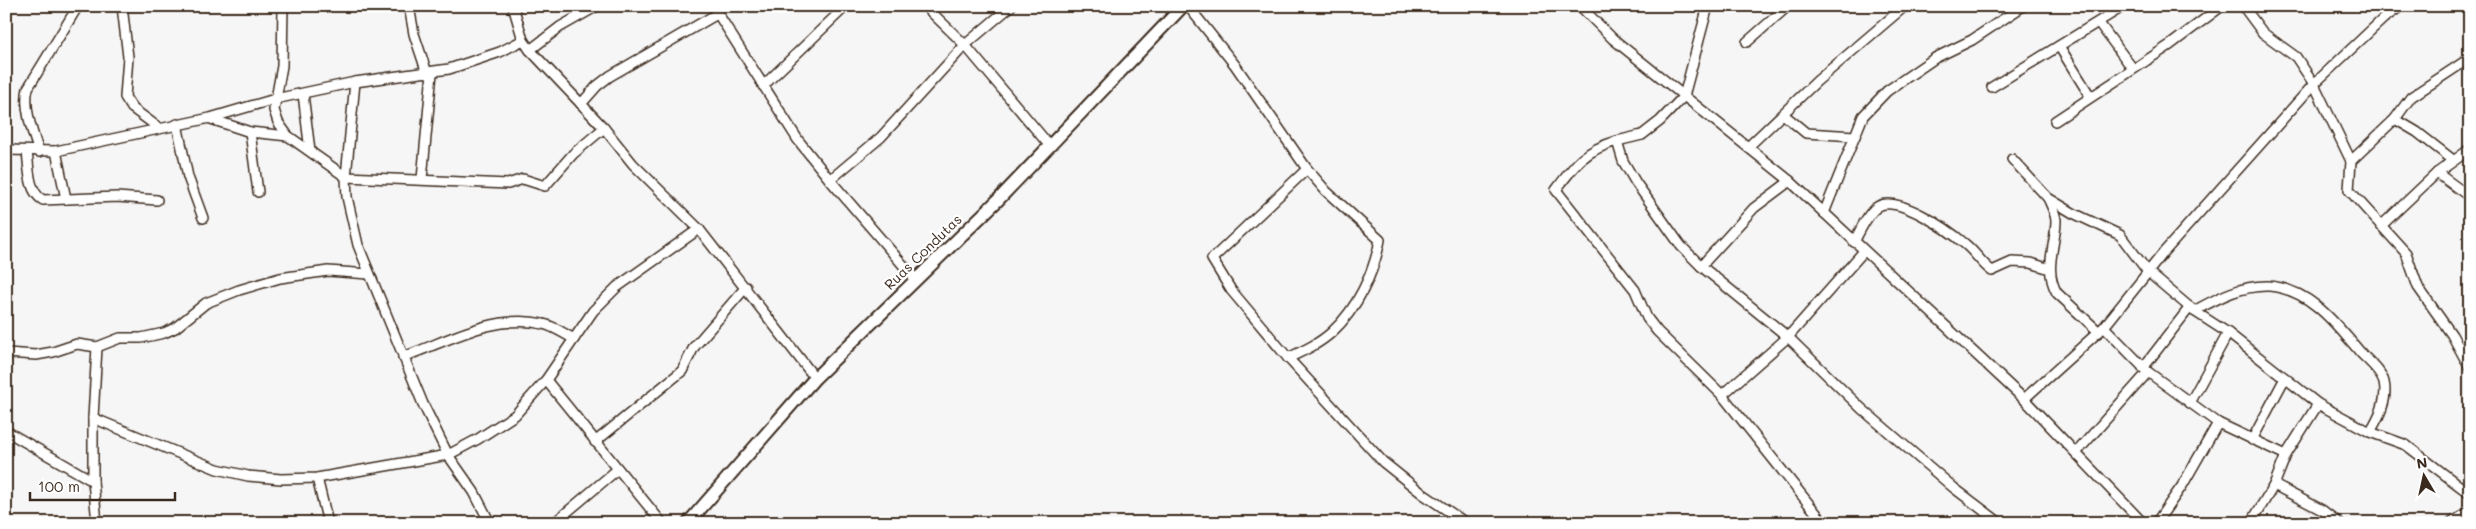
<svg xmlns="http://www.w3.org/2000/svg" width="2476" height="529" viewBox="0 0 2476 529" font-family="Mali,sans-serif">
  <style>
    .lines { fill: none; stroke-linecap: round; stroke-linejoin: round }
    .minor-casing { stroke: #3b2a1e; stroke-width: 12 }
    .tertiary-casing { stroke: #3b2a1e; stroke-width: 15 }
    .minor { stroke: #fff; stroke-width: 9 }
    .tertiary { stroke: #fff; stroke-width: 11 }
    .labels { text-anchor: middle; stroke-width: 4.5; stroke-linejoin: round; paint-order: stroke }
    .street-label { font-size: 14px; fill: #3b2a1e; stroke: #fff }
  </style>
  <rect width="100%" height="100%" fill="#f7f6f6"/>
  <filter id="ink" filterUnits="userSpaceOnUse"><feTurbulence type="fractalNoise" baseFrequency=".02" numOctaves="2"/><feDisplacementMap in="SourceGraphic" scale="10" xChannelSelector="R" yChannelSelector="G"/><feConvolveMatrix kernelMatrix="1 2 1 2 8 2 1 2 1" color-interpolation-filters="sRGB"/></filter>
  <g filter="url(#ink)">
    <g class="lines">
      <g class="minor-casing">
        <g id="minor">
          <path d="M122 6 128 57 125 97 132 108 159 128"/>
          <path d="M283 6 282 66 274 110 278 122 288 136"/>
          <path d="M409 6 414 34 427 73"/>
          <path d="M513 6 523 40 530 50 604 128 633 164 699 229 815 378"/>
          <path d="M713 6 798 140 830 180"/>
          <path d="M925 6 965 45 1049 145"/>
          <path d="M1188 6 1235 65 1307 169 1212 259 1231 290 1288 358 1383 462 1423 494 1466 523"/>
          <path d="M1580 6 1613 39 1790 181 2024 399 2143 523"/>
          <path d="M2243 6 2263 33 2296 57 2314 84 2351 161 2349 190 2406 253 2418 287 2452 335 2470 368"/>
          <path d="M2099 23 2133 69"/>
          <path d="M1747 42 1788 6"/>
          <path d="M2059 46 2090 96"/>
          <path d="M530 50 560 27 597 6"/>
          <path d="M355 82 346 177 347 197 358 245 423 404 448 455 474 492 490 523"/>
          <path d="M763 86 846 6"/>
          <path d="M1992 87 2124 6"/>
          <path d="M303 94 310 151"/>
          <path d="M581 104 597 86 610 76 717 14"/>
          <path d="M1783 114 1806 133 1855 136"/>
          <path d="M211 119 250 132 288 136 346 177 508 184 523 179 545 186 573 154 604 128"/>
          <path d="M2395 119 2417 132 2453 160"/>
          <path d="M2055 121 2170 45 2222 6"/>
          <path d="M177 124 188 177 203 218"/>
          <path d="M250 132 258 192"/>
          <path d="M1617 141 1642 135 1660 121 1684 96 1708 6"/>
          <path d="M1748 147 1817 81 1905 6"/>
          <path d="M6 150 56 151 210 118 275 99 355 82 449 69 500 52 523 40"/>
          <path d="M27 151C29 167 28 192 43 200L117 197 157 200"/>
          <path d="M56 151 66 199"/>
          <path d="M39 152C33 134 23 107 28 88L78 6"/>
          <path d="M2012 159 2048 198 2073 213 2120 235 2148 272 2194 311 2228 333 2318 404 2370 432 2406 445 2470 494"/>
          <path d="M2351 161 2395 119 2411 97 2470 58"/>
          <path d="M2437 173 2470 197"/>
          <path d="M422 179 432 73"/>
          <path d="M2048 198C2051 205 2055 212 2056 220 2056 245 2043 269 2057 293L2099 332"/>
          <path d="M1824 213 1863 116 1887 91 1935 58 1972 40 2023 6"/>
          <path d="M2381 226 2437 173 2470 149"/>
          <path d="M1854 242C1860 231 1867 214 1877 207 1896 193 1950 231 1965 244 1975 252 1982 264 1992 271L2012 262 2031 263 2050 269"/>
          <path d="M1701 266 1754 208 1790 181"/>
          <path d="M916 280 830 180 881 137 965 45 1011 6"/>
          <path d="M2194 311C2218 298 2241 285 2269 286 2310 289 2336 324 2360 352 2368 361 2381 370 2384 382 2388 400 2379 417 2370 432"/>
          <path d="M2104 327 2148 372 2218 423 2286 455"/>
          <path d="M6 353 36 355 53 352 77 344 97 347 120 338H141L164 333 175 328 206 303 239 290 280 278 328 271 369 274"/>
          <path d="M403 357C448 341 495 313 543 324 554 326 564 334 574 339"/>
          <path d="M1288 358C1303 351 1319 344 1332 332 1357 309 1374 273 1380 240L1326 191 1307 169"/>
          <path d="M2143 368 2190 307"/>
          <path d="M546 380 662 523"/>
          <path d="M1722 395 1788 337 1864 251"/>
          <path d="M2024 399 2104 327 2164 252 2314 84 2384 18 2401 6"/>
          <path d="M2190 403 2228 333"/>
          <path d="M93 418 217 469 248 476 281 479 317 478 448 455 478 439 515 415 546 380 593 311 617 287 699 229"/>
          <path d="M6 431 93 481 97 523"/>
          <path d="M2252 440 2285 378"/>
          <path d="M595 442 682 371 694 347 746 287"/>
          <path d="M2076 453 2148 372"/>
          <path d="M317 478 328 523"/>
          <path d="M93 481V418L97 347"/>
          <path d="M2274 485 2322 510 2339 523"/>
          <path d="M554 523 618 469"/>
          <path d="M1824 523 1722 395 1657 331 1647 318 1635 290 1556 190C1575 164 1585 150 1617 141L1623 161 1636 183 1681 246 1701 266 1788 337 1862 409 1954 488 2000 523"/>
          <path d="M2156 523 2182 486 2218 423"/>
          <path d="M2251 523 2274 485 2286 455 2318 404"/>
          <path d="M2451 523 2470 511"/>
        </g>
      </g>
      <g class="tertiary-casing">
        <path id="tertiary" d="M688 523 815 378 998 200 1183 6"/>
      </g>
      <use href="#minor" class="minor"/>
      <use href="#tertiary" class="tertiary"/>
    </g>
  </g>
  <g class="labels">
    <g class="street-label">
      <text transform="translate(923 252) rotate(-44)" y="5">Ruas Condutas</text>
    </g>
  </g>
  <rect width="2476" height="529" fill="none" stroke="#fff" stroke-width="25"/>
  <rect x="12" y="12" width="2451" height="504" fill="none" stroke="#3b2a1e" stroke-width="2" filter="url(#ink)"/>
  <g transform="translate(2424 476) rotate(351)" stroke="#ffffff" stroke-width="4" paint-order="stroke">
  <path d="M0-4L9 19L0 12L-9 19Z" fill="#3b2a1e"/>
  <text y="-8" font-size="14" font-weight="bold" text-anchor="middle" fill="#3b2a1e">N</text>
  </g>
  <path d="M30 492v8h145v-8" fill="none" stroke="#3b2a1e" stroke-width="2.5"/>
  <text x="38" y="492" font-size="15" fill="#3b2a1e" stroke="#ffffff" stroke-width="4" paint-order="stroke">100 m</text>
</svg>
